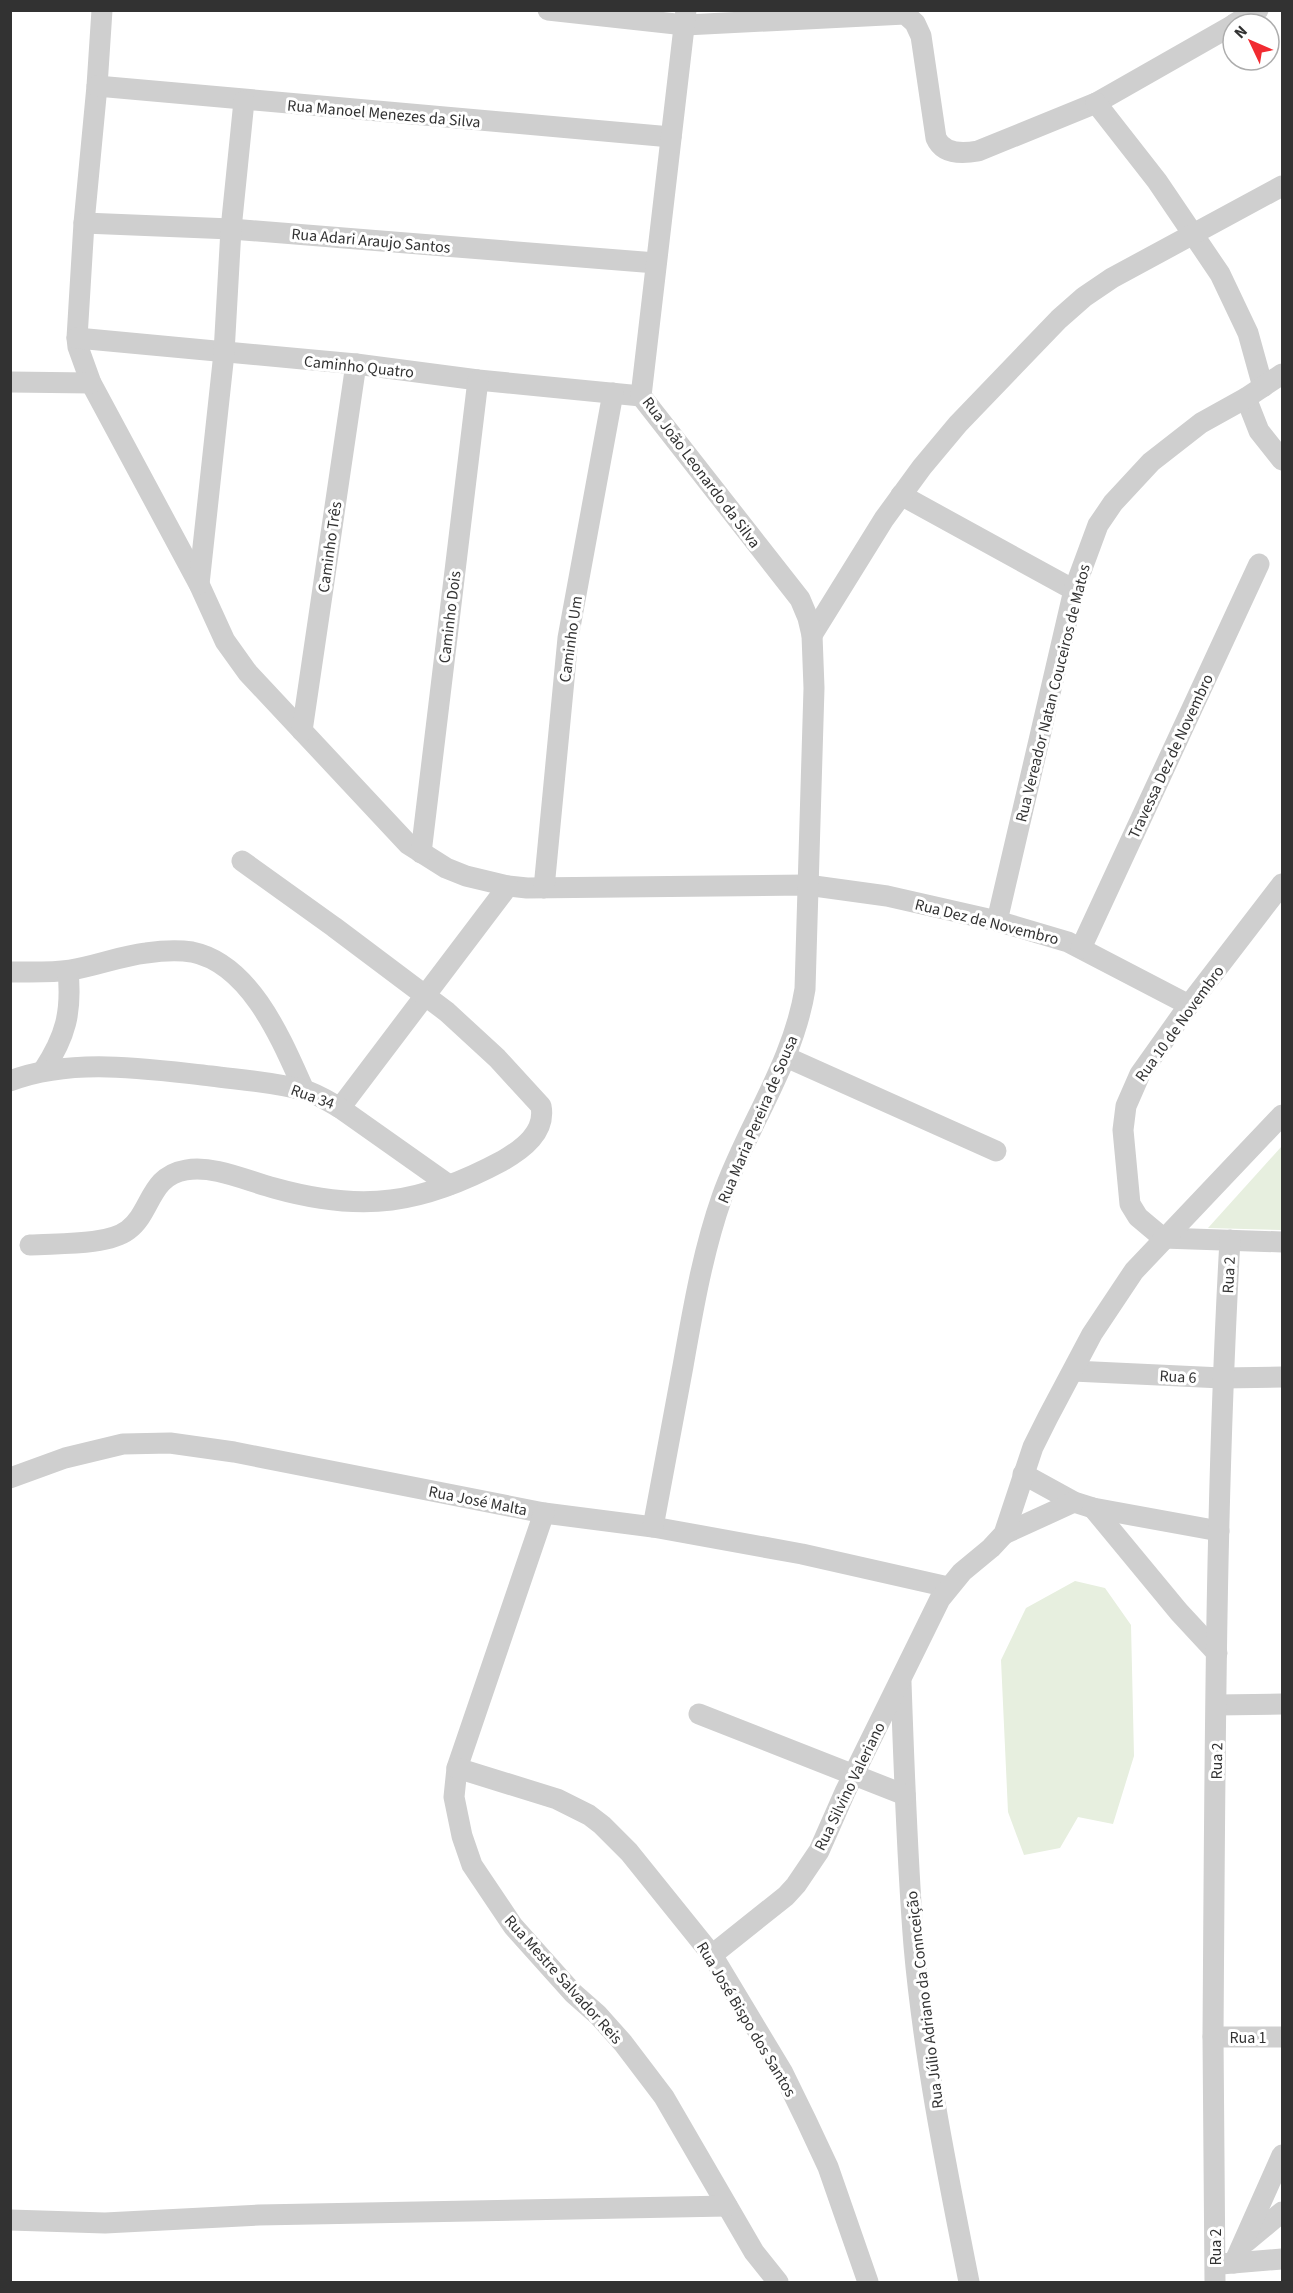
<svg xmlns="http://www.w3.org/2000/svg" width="1293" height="2293" viewBox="0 0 1293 2293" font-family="'Source Sans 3',sans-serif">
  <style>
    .green { fill: #e7efdf }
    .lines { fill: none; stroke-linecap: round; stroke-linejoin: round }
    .minor { stroke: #cfcfcf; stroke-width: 21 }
    .labels { text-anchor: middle; stroke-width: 6; stroke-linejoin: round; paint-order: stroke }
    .street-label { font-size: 16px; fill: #323232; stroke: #fff }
  </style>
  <rect width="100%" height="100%" fill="#fff"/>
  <g class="green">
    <path d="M1282 1146V1230L1208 1228Z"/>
    <path d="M1075 1581 1105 1588 1131 1625 1134 1756 1113 1824 1078 1817 1060 1848 1024 1855 1008 1812 1001 1660 1026 1608Z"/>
  </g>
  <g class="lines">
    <g class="minor">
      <path d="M102 10 97 86 84 223 77 338 78 347 91 383 199 584 225 641 248 673 408 844 446 868 466 876 508 886 527 888 807 885 887 896 997 921 1068 942 1189 1005"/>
      <path d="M548 10 685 25 905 14 915 23 921 36 936 138C943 154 962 154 978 151L1096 103 1233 25"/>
      <path d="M1234 24 1258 10"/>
      <path d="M97 86 671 137"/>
      <path d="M1096 103 1157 181 1220 274 1248 333 1263 387"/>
      <path d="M84 223 231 229 656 263"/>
      <path d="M77 338 356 364 478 380 641 396"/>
      <path d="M10 382 91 383"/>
      <path d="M1246 398 1259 431 1282 460"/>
      <path d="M901 495 1074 590"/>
      <path d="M199 584 224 353 231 229 244 101"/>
      <path d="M812 635 884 519 922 467 958 424 1059 319 1084 297 1112 278 1282 186"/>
      <path d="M302 731 356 364"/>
      <path d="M421 853 478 380"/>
      <path d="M544 888 568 638 613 393"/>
      <path d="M997 921 1074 590 1098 525 1113 503 1151 462 1201 423 1246 398 1282 374"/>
      <path d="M1081 948 1259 564"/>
      <path d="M10 972C30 972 51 973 70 970 96 966 120 956 146 953 160 951 178 950 192 952 251 964 282 1041 304 1090"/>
      <path d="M786 1057 996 1151"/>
      <path d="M43 1071C66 1036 72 1012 68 971"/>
      <path d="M10 1081C73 1057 146 1069 211 1076 242 1080 273 1082 303 1090 316 1093 328 1101 340 1108L508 886"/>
      <path d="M340 1108 449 1185"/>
      <path d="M1163 1238 1138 1217 1130 1204 1123 1130 1126 1106 1140 1074 1189 1005 1282 884"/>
      <path d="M1163 1238 1282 1242"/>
      <path d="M30 1245C57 1243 107 1246 128 1230 152 1212 149 1176 186 1170 214 1165 247 1181 274 1188 363 1213 422 1204 502 1161 523 1149 546 1132 541 1106L497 1058 447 1012 334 927 242 861"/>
      <path d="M1073 1371 1222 1378 1282 1377"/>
      <path d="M1023 1474 1074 1502 1093 1508 1219 1531"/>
      <path d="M10 1478 65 1458 123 1444 170 1443 234 1452 544 1513 653 1527 802 1554 948 1587"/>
      <path d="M1093 1508 1179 1612 1217 1653"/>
      <path d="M544 1513 457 1768 454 1797 462 1836 472 1865 513 1926 573 1993 598 2015 623 2043 664 2097 754 2252 778 2282"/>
      <path d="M653 1527C663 1473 673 1419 683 1366 693 1309 703 1251 722 1197 747 1126 793 1064 805 989L814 688 812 635 808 618 800 599 641 396 686 10"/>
      <path d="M1004 1534 1074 1502"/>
      <path d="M901 1682C904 1770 907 1858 914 1946 924 2059 947 2171 969 2282"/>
      <path d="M1217 1705 1282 1704"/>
      <path d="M699 1714 905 1795"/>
      <path d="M457 1768 557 1799 589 1815 602 1825 629 1852 712 1955 783 2073 806 2120 828 2167 868 2282"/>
      <path d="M712 1955 786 1896 796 1885 819 1851 845 1792 940 1599 962 1572 991 1548 1004 1534 1033 1447 1048 1417 1092 1334 1134 1271 1282 1115"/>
      <path d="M1213 2037H1282"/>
      <path d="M10 2220 105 2223 259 2215 727 2206"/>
      <path d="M1246 2242 1282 2212"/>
      <path d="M1234 2263 1282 2155"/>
      <path d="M1221 2264 1282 2259"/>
      <path d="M1215 2282C1215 2200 1213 2118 1213 2036 1215 1771 1215 1505 1230 1240"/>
    </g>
  </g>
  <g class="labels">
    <g class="street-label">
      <text transform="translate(384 113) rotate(5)" y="6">Rua Manoel Menezes da Silva</text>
      <text transform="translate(371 240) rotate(5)" y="6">Rua Adari Araujo Santos</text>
      <text transform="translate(359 366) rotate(6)" y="6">Caminho Quatro</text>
      <text transform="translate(702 472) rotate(53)" y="6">Rua João Leonardo da Silva</text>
      <text transform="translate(329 547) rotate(-82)" y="6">Caminho Três</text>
      <text transform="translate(449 617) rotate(-83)" y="6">Caminho Dois</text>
      <text transform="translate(570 639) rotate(-82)" y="6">Caminho Um</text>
      <text transform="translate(1052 693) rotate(-76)" y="6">Rua Vereador Natan Couceiros de Matos</text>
      <text transform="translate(1170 756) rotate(-65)" y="6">Travessa Dez de Novembro</text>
      <text transform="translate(987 921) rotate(14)" y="6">Rua Dez de Novembro</text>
      <text transform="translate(1179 1023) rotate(-54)" y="6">Rua 10 de Novembro</text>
      <text transform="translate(313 1096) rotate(20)" y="6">Rua 34</text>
      <text transform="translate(757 1119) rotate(-67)" y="6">Rua Maria Pereira de Sousa</text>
      <text transform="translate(1228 1275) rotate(-87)" y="6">Rua 2</text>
      <text transform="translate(1178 1376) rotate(3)" y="6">Rua 6</text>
      <text transform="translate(478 1500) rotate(11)" y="6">Rua José Malta</text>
      <text transform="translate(1216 1761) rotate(-89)" y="6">Rua 2</text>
      <text transform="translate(849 1786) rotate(-64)" y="6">Rua Silvino Valeriano</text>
      <text transform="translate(564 1979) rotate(48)" y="6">Rua Mestre Salvador Reis</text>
      <text transform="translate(924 2000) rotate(-97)" y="6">Rua Júlio Adriano da Connceição</text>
      <text transform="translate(747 2019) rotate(59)" y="6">Rua José Bispo dos Santos</text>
      <text x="1248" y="2043">Rua 1</text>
      <text transform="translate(1215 2247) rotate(-90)" y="6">Rua 2</text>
    </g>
  </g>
  <rect width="1293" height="2293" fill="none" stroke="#323232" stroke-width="24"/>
  <g transform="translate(1251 42) rotate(314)"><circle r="28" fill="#ffffff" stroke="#adadad" stroke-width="1.5"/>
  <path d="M0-4.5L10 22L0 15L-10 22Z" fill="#f12b31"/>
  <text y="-9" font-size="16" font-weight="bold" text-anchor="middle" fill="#323232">N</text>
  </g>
</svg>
